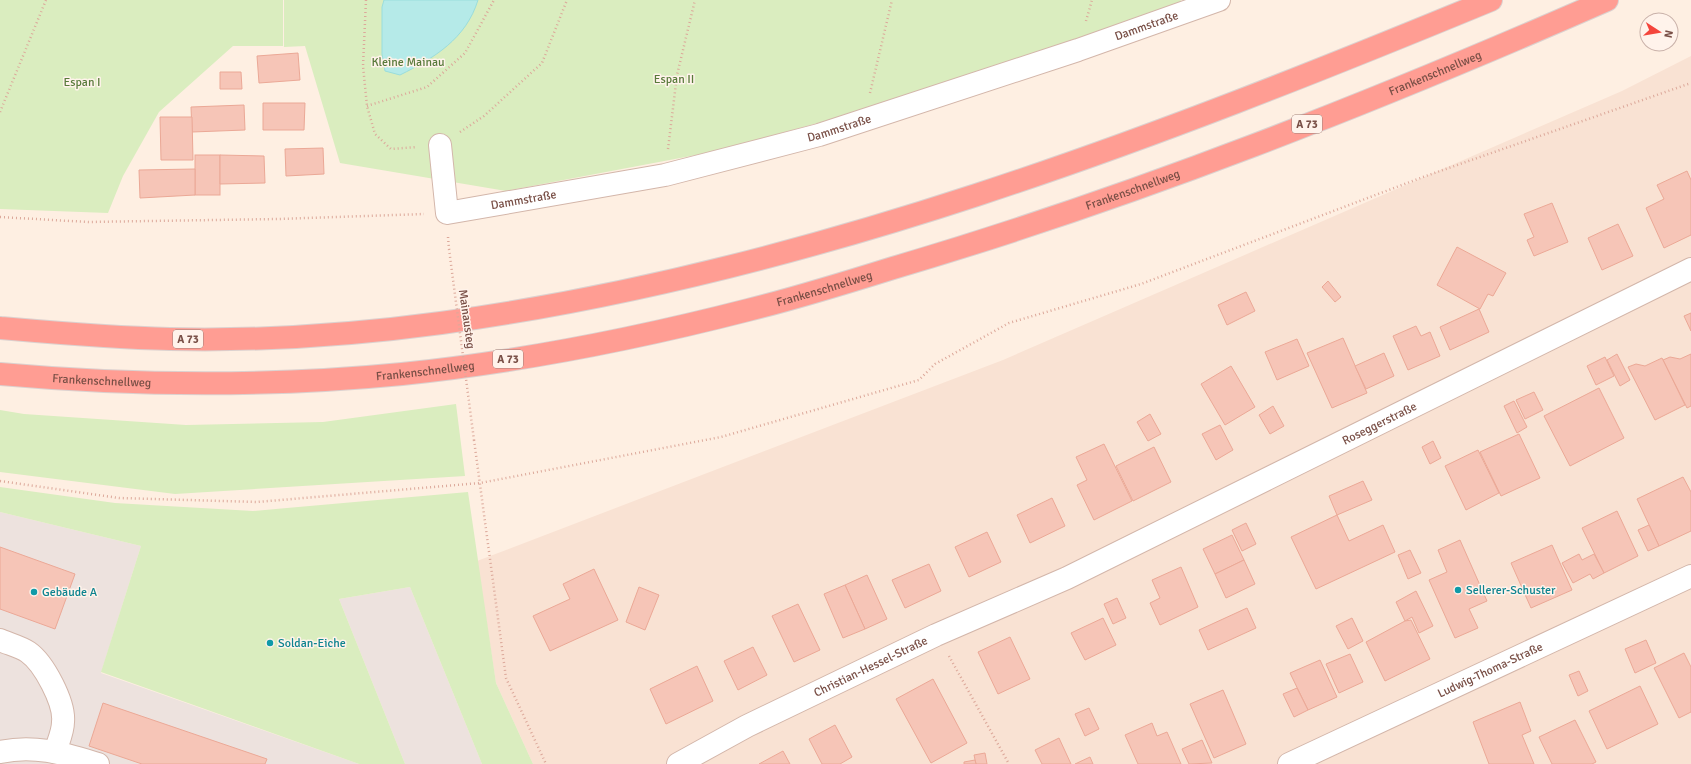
<svg xmlns="http://www.w3.org/2000/svg" width="1691" height="764" viewBox="0 0 1691 764" font-family="Signika,sans-serif">
  <style>
    .residential { fill: #f9e2d3 }
    .industrial { fill: #ede2de }
    .green { fill: #daedbf }
    .water { fill: #b5eae8; stroke: #9adddc }
    .building { fill: #f6c5b7; stroke: #eba896 }
    .lines { fill: none; stroke-linecap: round; stroke-linejoin: round }
    .minor-casing { stroke: #d3b6aa; stroke-width: 24 }
    .highway-casing { stroke: #dcd1cf; stroke-width: 24 }
    .path { stroke: #dca89a; stroke-width: 2.5; stroke-dasharray: 1 3; stroke-linecap: butt }
    .minor { stroke: #fff; stroke-width: 22 }
    .highway { stroke: #ff9d93; stroke-width: 22 }
    .path-bridge { stroke: #dca89a; stroke-width: 2.5; stroke-dasharray: 1 3; stroke-linecap: butt }
    .culture-dot { fill: #0f9aa8; stroke: #fff3eb; stroke-width: 1.5 }
    .labels { text-anchor: middle; stroke-width: 3; stroke-linejoin: round; paint-order: stroke }
    .shield { fill: #fff3eb; stroke: #a18078; stroke-width: 1 }
    .shield-label { font-size: 11px; font-weight: bold; fill: #794f46 }
    .street-label { font-size: 12px; fill: #794f46; stroke: #fff3eb }
    .park-label { font-size: 12px; fill: #587a3a; stroke: #fff3eb }
    .culture-label { font-size: 12px; fill: #0d838f; stroke: #fff3eb; text-anchor: start }
  </style>
  <rect width="100%" height="100%" fill="#feefe2"/>
  <path class="residential" d="M1691 56V764H533L496 683 477 561 1003 360 1622 91Z"/>
  <g class="industrial">
    <path d="M0 512 141 546 101 673 359 764H0Z"/>
    <path d="M410 587 482 764H405L339 599Z"/>
  </g>
  <g class="green">
    <path d="M0 0H283V46H233L159 112 123 176 108 213 0 209Z"/>
    <path d="M284 0H1181L1178 7 862 111 712 152 506 191 340 163 305 46 284 47Z"/>
    <path d="M456 404 465 476 175 494 0 472V410L24 414 186 425 323 422Z"/>
    <path d="M0 487 115 503 253 511 468 492 496 683 533 764H482L410 587 339 599 405 764H359L101 672 141 546 0 512Z"/>
  </g>
  <path class="water" d="M384 0H478C466 39 434 58 400 75L385 71 382 54V7Z"/>
  <g class="building">
    <path d="M298 53 300 80 259 83 257 56Z"/>
    <path d="M220 72H241L242 89H220Z"/>
    <path d="M263 103H305L304 130H263Z"/>
    <path d="M244 105 245 130 192 132 191 107Z"/>
    <path d="M160 117H192L193 160H161Z"/>
    <path d="M323 148 324 174 286 176 285 149Z"/>
    <rect x="195" y="155" width="25" height="40"/>
    <path d="M220 155 264 156 265 183 220 184Z"/>
    <path d="M195 169V195L140 198 139 170Z"/>
    <path d="M1687 171 1691 180V235L1664 248 1646 208 1664 199 1657 185Z"/>
    <path d="M1552 203 1568 242 1534 256 1527 240 1534 237 1524 214Z"/>
    <path d="M1618 224 1633 256 1602 270 1588 238Z"/>
    <path d="M1457 247 1506 273 1493 296 1488 294 1480 309 1437 285Z"/>
    <path d="M1328 281 1341 297 1335 302 1322 287Z"/>
    <path d="M1246 292 1255 311 1227 325 1218 305Z"/>
    <path d="M1479 309 1489 332 1450 350 1440 327Z"/>
    <path d="M1691 313V331L1684 316Z"/>
    <path d="M1416 326 1421 336 1430 332 1440 356 1408 370 1393 336Z"/>
    <path d="M1343 338 1367 393 1332 408 1307 353Z"/>
    <path d="M1297 339 1309 366 1277 380 1265 352Z"/>
    <path d="M1384 353 1394 376 1366 389 1355 366Z"/>
    <path d="M1617 354 1630 380 1620 386 1607 360Z"/>
    <path d="M1691 354V406L1687 408 1663 360 1670 357 1680 359Z"/>
    <path d="M1605 357 1614 376 1596 385 1587 366Z"/>
    <path d="M1662 358 1685 405 1655 420 1628 367 1636 364 1645 366Z"/>
    <path d="M1231 366 1255 407 1225 425 1201 384Z"/>
    <path d="M1599 388 1624 438 1570 466 1544 416Z"/>
    <path d="M1534 392 1543 410 1525 419 1516 400Z"/>
    <path d="M1514 401 1527 427 1517 433 1504 406Z"/>
    <path d="M1273 406 1284 426 1270 434 1259 415Z"/>
    <path d="M1150 414 1161 434 1148 441 1137 422Z"/>
    <path d="M1220 425 1233 450 1216 460 1202 434Z"/>
    <path d="M1519 434 1540 478 1501 496 1480 452Z"/>
    <path d="M1433 441 1441 458 1430 464 1422 447Z"/>
    <path d="M1104 444 1132 501 1094 520 1077 485 1087 480 1076 457Z"/>
    <path d="M1154 447 1171 482 1133 501 1116 466Z"/>
    <path d="M1478 450 1499 493 1466 510 1445 466Z"/>
    <path d="M1683 477 1691 492V531L1659 546 1637 499Z"/>
    <path d="M1363 481 1372 500 1337 515 1329 496Z"/>
    <path d="M1052 498 1065 526 1030 543 1017 515Z"/>
    <path d="M1617 511 1638 556 1604 573 1582 528Z"/>
    <path d="M1337 515 1349 541 1383 525 1395 552 1316 589 1291 537Z"/>
    <path d="M1246 523 1256 544 1242 551 1232 530Z"/>
    <path d="M1649 525 1659 546 1648 551 1638 530Z"/>
    <path d="M987 532 1001 562 969 577 955 547Z"/>
    <path d="M1232 535 1244 560 1215 574 1203 549Z"/>
    <path d="M1460 540 1487 601 1469 609 1478 628 1455 638 1429 580 1447 572 1438 550Z"/>
    <path d="M1552 545 1572 590 1531 608 1511 563Z"/>
    <path d="M0 547 75 574 55 629 0 609Z"/>
    <path d="M1410 550 1421 573 1408 579 1398 555Z"/>
    <path d="M1579 554 1582 560 1594 554 1604 573 1593 579 1590 574 1573 583 1562 563Z"/>
    <path d="M1244 560 1255 584 1226 598 1215 574Z"/>
    <path d="M929 564 941 591 905 608 892 580Z"/>
    <path d="M1181 567 1198 607 1160 625 1150 603 1160 598 1152 580Z"/>
    <path d="M594 569 618 620 550 651 533 616 570 599 563 584Z"/>
    <path d="M867 575 887 619 865 629 845 585Z"/>
    <path d="M845 585 865 629 843 638 824 594Z"/>
    <path d="M639 587 659 595 645 630 626 622Z"/>
    <path d="M1416 591 1433 626 1419 633 1412 617 1405 621 1396 602Z"/>
    <path d="M1117 598 1126 618 1113 624 1104 604Z"/>
    <path d="M798 604 820 650 794 662 772 616Z"/>
    <path d="M1247 608 1256 628 1208 650 1199 630Z"/>
    <path d="M1103 618 1116 645 1085 660 1071 633Z"/>
    <path d="M1352 618 1363 641 1348 649 1336 626Z"/>
    <path d="M1411 620 1430 659 1385 681 1366 642 1405 621Z"/>
    <path d="M1010 637 1030 679 998 694 978 652Z"/>
    <path d="M1646 640 1656 663 1635 673 1625 649Z"/>
    <path d="M753 647 767 675 738 690 724 661Z"/>
    <path d="M1684 653 1691 667V712L1679 718 1654 668Z"/>
    <path d="M1350 654 1363 682 1339 693 1326 664Z"/>
    <path d="M1320 660 1337 697 1308 710 1290 673Z"/>
    <path d="M697 666 713 701 666 724 650 689Z"/>
    <path d="M1579 671 1588 691 1578 696 1569 675Z"/>
    <path d="M933 679 967 743 931 763 896 699Z"/>
    <path d="M1640 686 1658 724 1607 749 1589 711Z"/>
    <path d="M1297 688 1308 710 1294 717 1283 694Z"/>
    <path d="M1223 690 1246 744 1214 758 1190 704Z"/>
    <path d="M1520 702 1531 731 1522 735 1534 764H1489L1473 722Z"/>
    <path d="M103 703 267 759 265 764H142L89 746Z"/>
    <path d="M1089 708 1099 729 1085 736 1075 714Z"/>
    <path d="M1575 720 1596 762 1592 764H1552L1539 737Z"/>
    <path d="M1152 723 1157 736 1167 732 1181 764H1138L1125 735Z"/>
    <path d="M835 725 852 757 840 764H822L809 739Z"/>
    <path d="M1059 738 1071 764H1042L1035 750Z"/>
    <path d="M1202 740 1212 763 1189 764 1182 749Z"/>
    <path d="M783 751 790 764H759Z"/>
    <path d="M985 753 987 764H976L974 755Z"/>
    <path d="M1090 757 1093 764H1075Z"/>
    <path d="M975 760 976 764H964V762Z"/>
  </g>
  <g class="lines">
    <g class="minor-casing">
      <g id="minor">
        <path id="s1" d="M440 145 447 213 665 175 819 135 1078 50 1219 0"/>
        <path d="M0 640C9 644 21 647 28 652 44 663 65 703 63 722 63 732 58 742 55 752"/>
        <path d="M0 752C35 744 65 754 98 764"/>
        <path id="s2" d="M678 764 747 726 936 635 1067 578 1691 269"/>
        <path id="s3" d="M1289 764 1691 576"/>
      </g>
    </g>
    <g class="highway-casing">
      <g id="highway">
        <path d="M0 328C57 333 113 338 170 339 260 341 352 335 441 323 804 274 1154 139 1491 0"/>
        <path id="s4" d="M0 374C134 386 268 387 402 374 518 362 635 339 748 310 797 298 845 283 893 268 1137 196 1374 102 1607 0"/>
      </g>
    </g>
    <g class="path">
      <path d="M366 0 363 66 367 106 375 134 391 149 417 147"/>
      <path d="M1086 21 1092 0"/>
      <path d="M870 93 892 0"/>
      <path d="M367 106 427 87 465 53 494 0"/>
      <path d="M0 112 46 0"/>
      <path d="M460 132 484 116 542 63 567 0"/>
      <path d="M668 149 677 75 695 0"/>
      <path d="M0 217 88 222 278 219 424 214"/>
      <path d="M448 237 449 249"/>
      <path d="M474 440 506 678 546 764"/>
      <path d="M0 481 119 498 257 502 480 483 721 437 919 380 935 364 1009 323 1141 284 1423 177 1691 83"/>
      <path d="M949 656 1009 764"/>
    </g>
    <use href="#minor" class="minor"/>
    <use href="#highway" class="highway"/>
    <path class="path-bridge" d="M449 249 474 440"/>
  </g>
  <g class="culture-dot">
    <circle cx="1458" cy="590" r="4"/>
    <circle cx="34" cy="592" r="4"/>
    <circle cx="270" cy="643" r="4"/>
  </g>
  <g class="labels">
    <g class="shield">
      <rect x="1292" y="115" width="30" height="18" rx="3"/>
      <rect x="173" y="330" width="30" height="18" rx="3"/>
      <rect x="493" y="350" width="30" height="18" rx="3"/>
    </g>
    <g class="shield-label">
      <text x="1307" y="128">A 73</text>
      <text x="188" y="343">A 73</text>
      <text x="508" y="363">A 73</text>
    </g>
    <g class="street-label">
      <text dy="4" stroke="none"><textPath href="#s1" startOffset="794">Dammstraße</textPath></text>
      <text dy="4" stroke="none"><textPath href="#s4" startOffset="1482">Frankenschnellweg</textPath></text>
      <text dy="4" stroke="none"><textPath href="#s1" startOffset="470">Dammstraße</textPath></text>
      <text dy="4" stroke="none"><textPath href="#s4" startOffset="1158">Frankenschnellweg</textPath></text>
      <text dy="4" stroke="none"><textPath href="#s1" startOffset="146">Dammstraße</textPath></text>
      <text dy="4" stroke="none"><textPath href="#s4" startOffset="834">Frankenschnellweg</textPath></text>
      <text transform="translate(467 319) rotate(82)" y="4">Mainausteg</text>
      <text dy="4" stroke="none"><textPath href="#s4" startOffset="426">Frankenschnellweg</textPath></text>
      <text dy="4" stroke="none"><textPath href="#s4" startOffset="102">Frankenschnellweg</textPath></text>
      <text dy="4" stroke="none"><textPath href="#s2" startOffset="780">Roseggerstraße</textPath></text>
      <text dy="4" stroke="none"><textPath href="#s2" startOffset="216">Christian-Hessel-Straße</textPath></text>
      <text dy="4" stroke="none"><textPath href="#s3" startOffset="222">Ludwig-Thoma-Straße</textPath></text>
    </g>
    <g class="park-label">
      <text x="408" y="66">Kleine Mainau</text>
      <text x="674" y="83">Espan II</text>
      <text x="82" y="86">Espan I</text>
    </g>
    <g class="culture-label">
      <text x="1466" y="594">Sellerer-Schuster</text>
      <text x="42" y="596">Gebäude A</text>
      <text x="278" y="647">Soldan-Eiche</text>
    </g>
  </g>
  <g transform="translate(1659 32) rotate(102)"><circle r="19" fill="#fff3eb" stroke="#c9b1a9"/>
  <path d="M0-3L7 15L0 10L-7 15Z" fill="#f4453c"/>
  <text y="-6" font-size="11" font-weight="bold" text-anchor="middle" fill="#794f46">N</text>
  </g>
</svg>
